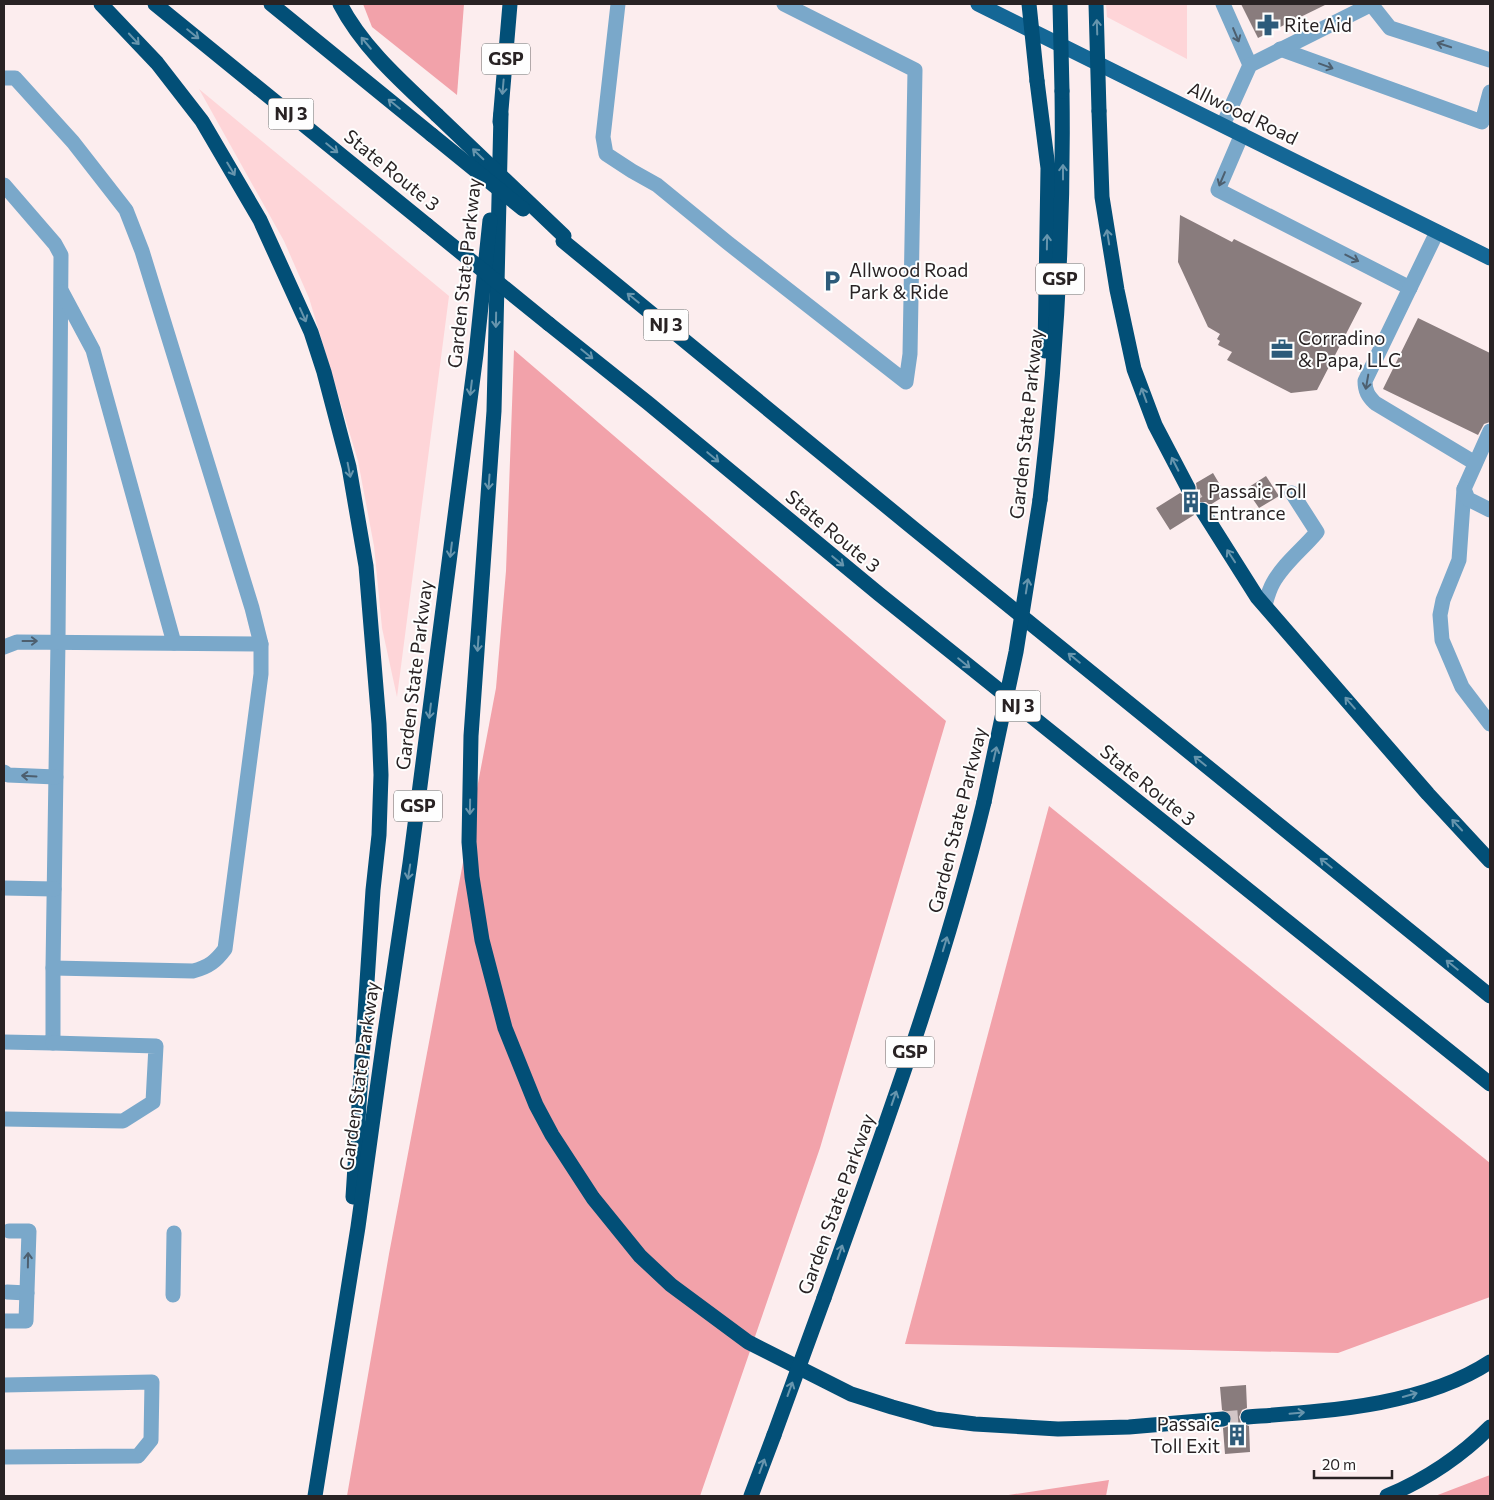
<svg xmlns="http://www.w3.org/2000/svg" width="1494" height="1500" viewBox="0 0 1494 1500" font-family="Commissioner,sans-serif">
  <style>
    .green { fill: #fed5d8 }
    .forest { fill: #f2a2aa }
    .building { fill: #897c7d }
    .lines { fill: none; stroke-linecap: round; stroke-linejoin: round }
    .highway-tunnel { stroke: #d2c5c6; stroke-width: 15; stroke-dasharray: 15 8; stroke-linecap: butt }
    .minor { stroke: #7aa8ca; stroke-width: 15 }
    .major { stroke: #146796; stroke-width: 15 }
    .highway { stroke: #024f77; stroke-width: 15 }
    .highway-bridge { stroke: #024f77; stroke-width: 15 }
    .oneway { stroke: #6795ad }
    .oneway2 { stroke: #4d5f6f }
    .labels { text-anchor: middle; stroke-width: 4; stroke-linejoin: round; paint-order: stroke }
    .shield { fill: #fefefe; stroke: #696565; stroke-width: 1 }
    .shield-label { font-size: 18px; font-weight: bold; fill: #292324 }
    .poi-label { font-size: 19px; fill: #292324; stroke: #fefefe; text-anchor: start }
    .street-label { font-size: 19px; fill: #292324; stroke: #fefefe }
  </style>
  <rect width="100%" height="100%" fill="#fcedee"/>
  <g class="green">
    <path d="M1106 4H1187V59L1107 17Z"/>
    <path d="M199 89 449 296 397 697 382 628 374 546 358 461 309 298 284 241Z"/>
  </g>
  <g class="forest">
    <path d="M363 4H464L457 95 372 27Z"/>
    <path d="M514 350 946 721 820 1148 700 1496H347L389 1254 496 688 506 571Z"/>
    <path d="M1049 806 1490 1163V1297L1338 1353 905 1344Z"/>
    <path d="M1490 1475V1496H1435Z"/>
    <path d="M1109 1480 1106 1496H1002Z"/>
  </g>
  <g class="building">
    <path d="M1241 4H1327L1258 38Z"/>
    <path d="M1180 215 1232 242 1234 239 1362 303 1317 390 1291 393 1227 360 1232 352 1218 345 1220 341 1217 339 1220 334 1208 327 1178 262Z"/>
    <path d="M1418 318 1490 353V422L1484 424 1478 435 1383 389Z"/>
    <path d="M1213 473 1226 495 1210 505 1206 502H1197L1194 506V515L1170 530 1156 508 1180 493 1187 497 1193 496 1197 489 1196 483Z"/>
    <path d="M1266 476 1279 496 1259 508 1246 489Z"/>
    <path d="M1246 1385 1247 1408 1242 1410 1239 1417 1241 1423 1249 1426 1250 1452 1225 1454 1223 1428 1229 1426 1232 1419 1230 1413 1222 1410 1220 1387Z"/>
  </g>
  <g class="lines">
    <g class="highway-tunnel">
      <path d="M1188 488 1202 510"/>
      <path d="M1223 1419 1248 1417"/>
    </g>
    <g class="minor">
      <path d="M618 4 603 137 606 154 632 171 657 185 728 243 906 382 910 354 915 70 784 4"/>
      <path d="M1223 4 1250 65"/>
      <path d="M1371 4 1390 28 1490 60"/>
      <path d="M1280 49 1482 122 1490 92"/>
      <path d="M4 78H15L73 142 126 210 142 251 252 608 261 644V674L225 949C216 961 209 967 193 971L53 968"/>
      <path d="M1223 125 1250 65 1372 4"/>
      <path d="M1242 134 1218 190 1410 288"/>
      <path d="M4 185 55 244 61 255 58 641 53 968V1043L4 1042"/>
      <path d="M1437 232 1365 381C1365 391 1368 396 1375 403L1475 463"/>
      <path d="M62 292 93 350 174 643"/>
      <path d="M1490 431 1464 489 1459 560 1443 600 1440 615 1442 640 1462 687 1490 724"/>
      <path d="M1464 489 1468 499 1490 510"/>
      <path d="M1265 605C1267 598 1269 590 1273 583 1284 563 1303 549 1317 532L1292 493"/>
      <path d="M4 647 17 642 261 644"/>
      <path d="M4 772 8 775 56 777"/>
      <path d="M4 888 54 889"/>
      <path d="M4 1119 123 1121 153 1102 156 1046 53 1043"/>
      <path d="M7 1292 27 1293"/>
      <path d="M173 1295 174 1233"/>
      <path d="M4 1321H26L29 1231H9"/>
      <path d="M4 1385 152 1382 151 1440 138 1456 4 1457"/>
    </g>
    <path class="major" d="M978 4 1490 258"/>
    <g class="highway">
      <path d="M101 4 157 63 202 121 260 220 311 332 324 372 349 467 366 566 379 724 381 775 379 835 373 890 353 1197"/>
      <path d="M155 4 427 225"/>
      <path d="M271 4 432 135"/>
      <path d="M340 4C363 48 401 81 437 115"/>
      <path d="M1037 81 1048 168 1045 351"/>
      <path d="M1099 111 1102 197 1117 290 1134 369 1155 425 1188 488"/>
      <path d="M501 114 494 411 471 736 469 842 472 877 482 940 505 1028 536 1105 552 1135 593 1198 640 1256 671 1285 748 1342 851 1394 892 1407 935 1419 975 1424 1058 1429 1129 1427 1223 1419"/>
      <path d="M500 122 510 4"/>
      <path d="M563 241 913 528 1490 996"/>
      <path d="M549 324 648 403 879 594 1490 1084"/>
      <path d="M1040 500C1056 364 1064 228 1062 91"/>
      <path d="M1202 510 1257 597 1428 794 1490 861"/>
      <path d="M824 1298C882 1134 943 971 984 802"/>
      <path d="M1248 1417C1327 1411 1423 1406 1490 1362"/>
      <path d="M315 1496 358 1227 384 1039 410 863 476 354 490 220"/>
      <path d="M751 1496 774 1435"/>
      <path d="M1387 1496C1425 1480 1461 1456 1490 1427"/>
    </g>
    <g class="highway-bridge">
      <path d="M1029 4 1037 81"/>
      <path d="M1060 4 1062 91"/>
      <path d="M1096 4 1099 111"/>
      <path d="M437 115 564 236"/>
      <path d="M432 135 523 209"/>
      <path d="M427 225 549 324"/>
      <path d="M984 802 1016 652 1040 500"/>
      <path d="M774 1435 824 1298"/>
    </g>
  </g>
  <defs><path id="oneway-shaft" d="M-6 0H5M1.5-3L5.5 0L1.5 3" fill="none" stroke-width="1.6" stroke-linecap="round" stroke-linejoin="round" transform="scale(1.25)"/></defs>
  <g class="oneway">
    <use href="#oneway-shaft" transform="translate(1097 27) rotate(-92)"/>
    <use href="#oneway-shaft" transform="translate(193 34) rotate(39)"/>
    <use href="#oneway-shaft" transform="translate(134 39) rotate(47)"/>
    <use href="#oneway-shaft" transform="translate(366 43) rotate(-130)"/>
    <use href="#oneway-shaft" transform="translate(503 87) rotate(95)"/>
    <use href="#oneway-shaft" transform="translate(394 104) rotate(-141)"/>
    <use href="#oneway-shaft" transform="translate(332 148) rotate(39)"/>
    <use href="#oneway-shaft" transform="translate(478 154) rotate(-136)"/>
    <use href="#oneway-shaft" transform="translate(231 169) rotate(59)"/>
    <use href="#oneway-shaft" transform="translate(1063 172) rotate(-90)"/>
    <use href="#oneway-shaft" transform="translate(1108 237) rotate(-99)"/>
    <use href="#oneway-shaft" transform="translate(1047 242) rotate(-89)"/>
    <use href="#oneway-shaft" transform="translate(633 298) rotate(-141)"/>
    <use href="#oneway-shaft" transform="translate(303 315) rotate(66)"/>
    <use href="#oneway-shaft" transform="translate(496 320) rotate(91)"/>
    <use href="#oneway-shaft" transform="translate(587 354) rotate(39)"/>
    <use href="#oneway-shaft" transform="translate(471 388) rotate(97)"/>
    <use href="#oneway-shaft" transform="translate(1144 395) rotate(-110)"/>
    <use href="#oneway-shaft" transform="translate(713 457) rotate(40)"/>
    <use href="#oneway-shaft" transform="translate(1175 464) rotate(-117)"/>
    <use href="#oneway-shaft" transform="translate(349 470) rotate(79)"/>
    <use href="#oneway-shaft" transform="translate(489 482) rotate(94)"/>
    <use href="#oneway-shaft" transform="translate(451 550) rotate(97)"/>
    <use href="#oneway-shaft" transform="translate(1231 556) rotate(-123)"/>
    <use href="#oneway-shaft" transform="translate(838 561) rotate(40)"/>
    <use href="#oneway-shaft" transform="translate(1027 586) rotate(-81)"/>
    <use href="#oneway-shaft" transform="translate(478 644) rotate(94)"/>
    <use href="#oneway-shaft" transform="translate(1074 658) rotate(-141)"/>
    <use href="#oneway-shaft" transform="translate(964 663) rotate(39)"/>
    <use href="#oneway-shaft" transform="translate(1350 703) rotate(-131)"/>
    <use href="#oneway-shaft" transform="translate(430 711) rotate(97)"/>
    <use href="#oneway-shaft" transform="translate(995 754) rotate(-77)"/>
    <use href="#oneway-shaft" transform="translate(1200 761) rotate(-141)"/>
    <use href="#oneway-shaft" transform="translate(470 807) rotate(91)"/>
    <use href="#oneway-shaft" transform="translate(1457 825) rotate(-133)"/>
    <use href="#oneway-shaft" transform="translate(1326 863) rotate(-141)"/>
    <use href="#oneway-shaft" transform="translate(409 872) rotate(99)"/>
    <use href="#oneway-shaft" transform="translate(945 944) rotate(-73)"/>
    <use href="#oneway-shaft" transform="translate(1452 965) rotate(-141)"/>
    <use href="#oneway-shaft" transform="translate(894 1098) rotate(-71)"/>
    <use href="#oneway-shaft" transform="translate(840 1252) rotate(-71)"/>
    <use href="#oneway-shaft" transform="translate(790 1389) rotate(-70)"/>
    <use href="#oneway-shaft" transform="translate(1410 1395) rotate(-16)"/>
    <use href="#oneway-shaft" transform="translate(1297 1413) rotate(-5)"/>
    <use href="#oneway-shaft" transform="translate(762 1466) rotate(-70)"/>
  </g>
  <g class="oneway2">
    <use href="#oneway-shaft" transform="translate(1236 35) rotate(67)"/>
    <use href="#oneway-shaft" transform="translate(1444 45) rotate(-162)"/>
    <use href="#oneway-shaft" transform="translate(1326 66) rotate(20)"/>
    <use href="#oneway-shaft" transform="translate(1222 179) rotate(113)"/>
    <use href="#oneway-shaft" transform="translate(1352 258) rotate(27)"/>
    <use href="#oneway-shaft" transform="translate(1367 382) rotate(100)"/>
    <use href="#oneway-shaft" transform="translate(30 641)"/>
    <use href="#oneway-shaft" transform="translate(29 776) rotate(-177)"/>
    <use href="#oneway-shaft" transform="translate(28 1260) rotate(-89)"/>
  </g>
  <defs>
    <g id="pharmacy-bare" transform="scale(1.725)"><path d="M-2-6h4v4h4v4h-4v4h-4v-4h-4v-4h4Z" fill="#2d5b7a" stroke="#fefefe" stroke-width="2.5" paint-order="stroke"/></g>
    <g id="parking-bare" transform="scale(1.725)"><path d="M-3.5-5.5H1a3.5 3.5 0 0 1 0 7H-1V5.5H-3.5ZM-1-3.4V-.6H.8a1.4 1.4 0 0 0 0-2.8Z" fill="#2d5b7a" stroke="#fefefe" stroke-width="2.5" paint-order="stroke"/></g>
    <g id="office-bare" transform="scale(1.725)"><path d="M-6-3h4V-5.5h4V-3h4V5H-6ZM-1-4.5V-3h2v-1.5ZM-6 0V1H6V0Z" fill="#2d5b7a" stroke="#fefefe" stroke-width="2.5" paint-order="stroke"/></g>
    <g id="building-bare" transform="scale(1.725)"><path d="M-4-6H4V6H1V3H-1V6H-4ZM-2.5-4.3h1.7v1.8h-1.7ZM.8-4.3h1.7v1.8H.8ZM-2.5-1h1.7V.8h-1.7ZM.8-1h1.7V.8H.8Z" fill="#2d5b7a" stroke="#fefefe" stroke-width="2.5" paint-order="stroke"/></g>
  </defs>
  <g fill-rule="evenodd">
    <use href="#pharmacy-bare" x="1268" y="25"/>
    <use href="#parking-bare" x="832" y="281"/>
    <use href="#office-bare" x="1282" y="349"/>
    <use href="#building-bare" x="1191" y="502"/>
    <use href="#building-bare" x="1237" y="1435"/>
  </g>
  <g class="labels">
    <g class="shield">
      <rect x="482" y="43.5" width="48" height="31" rx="4"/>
      <rect x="268.5" y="98.5" width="45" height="31" rx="4"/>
      <rect x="1036" y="263.5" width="48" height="31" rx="4"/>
      <rect x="643.5" y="309.5" width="45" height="31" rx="4"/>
      <rect x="995.5" y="690.5" width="45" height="31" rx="4"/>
      <rect x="394" y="790.5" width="48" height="31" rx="4"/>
      <rect x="886" y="1036.5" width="48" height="31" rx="4"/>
    </g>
    <g class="shield-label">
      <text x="506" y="65">GSP</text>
      <text x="291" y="120">NJ 3</text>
      <text x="1060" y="285">GSP</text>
      <text x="666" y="331">NJ 3</text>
      <text x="1018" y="712">NJ 3</text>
      <text x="418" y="812">GSP</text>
      <text x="910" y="1058">GSP</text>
    </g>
    <g class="poi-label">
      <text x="1284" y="32">Rite Aid</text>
      <text x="849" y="277">Allwood Road<tspan x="849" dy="22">Park &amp; Ride</tspan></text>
      <text x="1298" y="345">Corradino<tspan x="1298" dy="22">&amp; Papa, LLC</tspan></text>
      <text x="1208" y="498">Passaic Toll<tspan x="1208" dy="22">Entrance</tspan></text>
      <text x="1220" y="1431" text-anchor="end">Passaic<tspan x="1220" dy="22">Toll Exit</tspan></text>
    </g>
    <g class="street-label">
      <text transform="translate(1243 113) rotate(26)" y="7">Allwood Road</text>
      <text transform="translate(392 170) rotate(39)" y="7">State Route 3</text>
      <text transform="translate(464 273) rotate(-84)" y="7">Garden State Parkway</text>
      <text transform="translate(1026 424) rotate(-84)" y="7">Garden State Parkway</text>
      <text transform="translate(833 531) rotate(40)" y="7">State Route 3</text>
      <text transform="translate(414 675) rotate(-83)" y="7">Garden State Parkway</text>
      <text transform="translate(1148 785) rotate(39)" y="7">State Route 3</text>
      <text transform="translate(957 820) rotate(-76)" y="7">Garden State Parkway</text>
      <text transform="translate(359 1076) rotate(-82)" y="7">Garden State Parkway</text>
      <text transform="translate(836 1204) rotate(-70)" y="7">Garden State Parkway</text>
    </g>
  </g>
  <rect width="1494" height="1500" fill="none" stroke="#292324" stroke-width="10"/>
  <path d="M1314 1470v8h78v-8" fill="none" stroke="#292324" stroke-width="2.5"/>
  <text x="1322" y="1470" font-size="15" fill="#292324" stroke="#fefefe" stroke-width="4" paint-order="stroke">20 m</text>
</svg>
